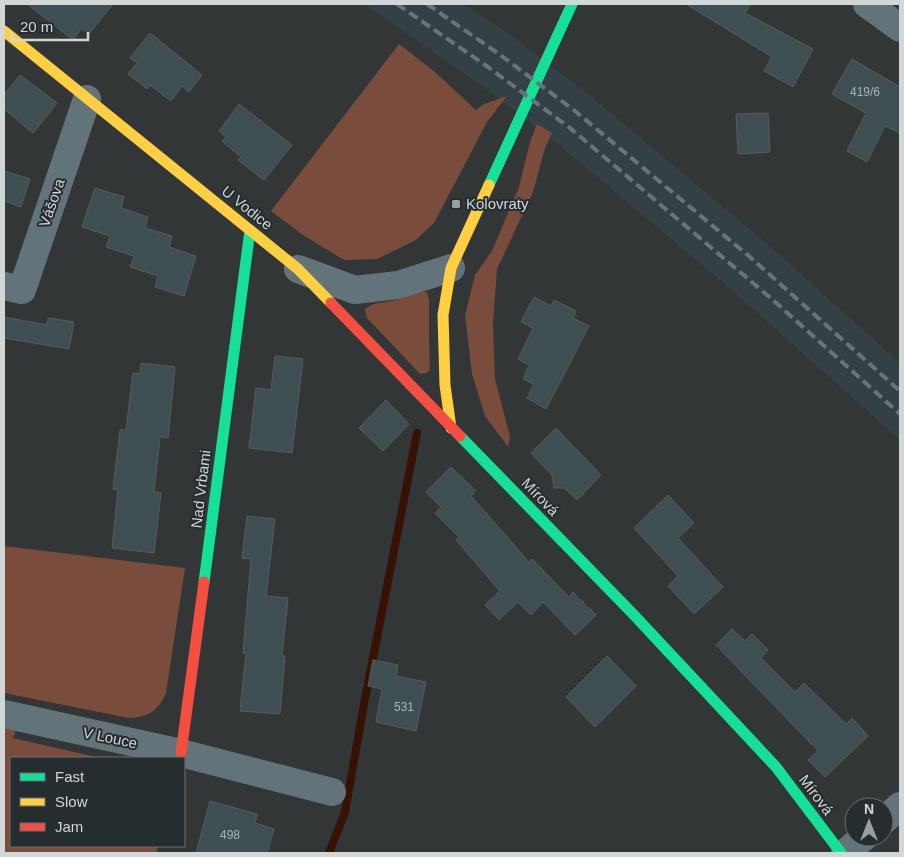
<svg xmlns="http://www.w3.org/2000/svg" width="904" height="857" viewBox="0 0 904 857" font-family="Helvetica,sans-serif">
  <style>
    .built { fill: #334045 }
    .green { fill: #794c3c }
    .lines { fill: none; stroke-linecap: round; stroke-linejoin: round }
    .stream { stroke: #381105; stroke-width: 8 }
    .building { fill: #3f4e53; stroke: #595c5d }
    .street { stroke: #62747a; stroke-width: 28 }
    .fast { stroke: #16e098; stroke-width: 11 }
    .slow { stroke: #ffcf43; stroke-width: 11 }
    .jam { stroke: #f24e42; stroke-width: 11 }
    .rail { stroke: #687578; stroke-width: 4; stroke-dasharray: 10 5; stroke-linecap: butt }
    .poi-dot { fill: #999e9f; stroke: #252d30; stroke-width: 2 }
    .labels { text-anchor: middle; stroke-width: 4; stroke-linejoin: round; paint-order: stroke }
    .number-label { font-size: 12px; fill: #acb4b6 }
    .street-label { font-size: 15px; fill: #d1d6d7; stroke: #252d30 }
    .poi-label { font-size: 15px; fill: #d1d6d7; stroke: #252d30; text-anchor: start }
  </style>
  <rect width="100%" height="100%" fill="#323637"/>
  <path class="built" d="M364 4H463L512 36 588 94 764 241 900 363V440L726 285 553 140 478 83Z"/>
  <g class="green">
    <path d="M399 44 435 72 476 110 484 104 507 96 487 122 434 223 416 240 377 259 344 260 303 235 271 211Z"/>
    <path d="M537 124 552 133 545 148 533 192 497 269 493 323 495 379 510 437 508 447 485 416 472 374 465 316 475 275 492 251 519 187 530 142Z"/>
    <path d="M420 292H427L429 300V336L430 369 427 373 420 374 367 318 365 309 373 304 397 300Z"/>
    <path d="M4 546 185 568 166 693C158 711 149 717 129 718L4 693Z"/>
    <path d="M4 727 16 730 13 738 100 758H11V846H158L156 853H4Z"/>
  </g>
  <g class="lines">
    <path class="stream" d="M329 853 345 812 364 704 417 433"/>
  </g>
  <g class="building">
    <path d="M27 4H113L89 34 82 28 73 40Z"/>
    <path d="M686 4H751L745 13 813 49 793 87 764 71 772 57Z"/>
    <path d="M150 33 202 75 189 92 182 86 171 101 150 85 147 89 128 74 137 63 130 58Z"/>
    <path d="M852 59 900 87V133L885 126 867 162 847 151 866 113 832 94Z"/>
    <path d="M20 75 57 103 33 133 4 109V95Z"/>
    <path d="M239 104 292 145 264 180 238 160 241 157 222 141 226 137 219 131Z"/>
    <path d="M768 113 770 152 738 154 736 114Z"/>
    <path d="M4 171 30 179 21 207 4 201Z"/>
    <path d="M95 188 124 197 121 208 148 217 145 228 172 236 169 247 196 256 184 296 155 287 158 276 130 267 134 256 106 247 110 236 82 227Z"/>
    <path d="M534 297 551 306 554 300 576 311 573 318 589 326 546 409 527 398 534 384 523 379 529 365 518 359 533 328 521 322Z"/>
    <path d="M4 317 47 325 48 318 74 322 69 349 4 338Z"/>
    <path d="M275 356 303 359 292 453 249 448 256 388 271 390Z"/>
    <path d="M141 363 175 367 168 438 160 437 154 492 161 493 154 553 112 548 118 490 113 489 120 430H126L133 373 140 374Z"/>
    <path d="M386 400 409 424 383 451 359 428Z"/>
    <path d="M556 428 601 475 577 500 564 488H554L552 475 531 453Z"/>
    <path d="M451 467 476 491 471 496 529 562 532 559 569 597 573 592 596 615 575 635 543 602 531 615 518 602 499 620 485 605 500 591 456 540 459 537 435 513 441 507 426 492Z"/>
    <path d="M668 495 694 523 678 538 723 587 694 614 668 586 678 576 634 528Z"/>
    <path d="M247 516 275 519 266 596 288 598 282 656H285L280 714 240 711 246 653H243L251 559 242 558Z"/>
    <path d="M732 629 745 641 752 634 768 650 761 658 795 692 804 683 846 724 852 718 868 736 825 777 808 760 818 751 716 645Z"/>
    <path d="M607 656 636 686 595 727 566 697Z"/>
    <path d="M373 660 398 665 396 676 426 682 416 731 376 722 382 689 368 686Z"/>
    <path d="M210 801 257 814 255 823 274 829 267 853H196Z"/>
  </g>
  <g class="lines">
    <g class="street">
      <path d="M867 4 900 28"/>
      <path d="M298 269 355 290 398 285 451 268"/>
      <path d="M4 286 22 290 87 99"/>
      <path d="M4 714 181 753 332 792"/>
      <path d="M884 820 900 806"/>
      <path d="M845 853 864 837"/>
    </g>
    <g class="fast">
      <path d="M489 185 572 4"/>
      <path d="M460 436 634 615 776 767 841 853"/>
      <path d="M204 582 250 230"/>
    </g>
    <g class="slow">
      <path d="M4 31 298 269 331 303"/>
      <path d="M451 428 445 385 443 315 451 268 489 185"/>
    </g>
    <g class="jam">
      <path d="M331 303 460 436"/>
      <path d="M181 753 204 582"/>
    </g>
    <g class="rail">
      <path d="M397 4 488 67 570 128 773 300 900 414"/>
      <path d="M427 4 499 54 575 111 750 257 900 391"/>
    </g>
  </g>
  <rect class="poi-dot" x="451" y="199" width="10" height="10" rx="2.5"/>
  <g class="labels">
    <g class="number-label">
      <text x="865" y="96">419/6</text>
      <text x="404" y="711">531</text>
      <text x="230" y="839">498</text>
    </g>
    <g class="street-label">
      <text transform="translate(52 203) rotate(-71)" y="5">Vášova</text>
      <text transform="translate(247 208) rotate(39)" y="5">U Vodice</text>
      <text transform="translate(201 489) rotate(-83)" y="5">Nad Vrbami</text>
      <text transform="translate(540 497) rotate(46)" y="5">Mírová</text>
      <text transform="translate(110 738) rotate(12)" y="5">V Louce</text>
      <text transform="translate(816 795) rotate(53)" y="5">Mírová</text>
    </g>
    <g class="poi-label">
      <text x="466" y="209">Kolovraty</text>
    </g>
  </g>
  <rect width="904" height="857" fill="none" stroke="#d1d6d7" stroke-width="10"/>
  <rect x="10" y="757" width="175" height="90" fill="#252d30" stroke="#6a7173"/>
  <rect x="20" y="773" width="25" height="8" fill="#16e098" stroke="#6a7173"/>
  <text x="55" y="782" font-size="15" fill="#d1d6d7">Fast</text>
  <rect x="20" y="798" width="25" height="8" fill="#ffcf43" stroke="#6a7173"/>
  <text x="55" y="807" font-size="15" fill="#d1d6d7">Slow</text>
  <rect x="20" y="823" width="25" height="8" fill="#f24e42" stroke="#6a7173"/>
  <text x="55" y="832" font-size="15" fill="#d1d6d7">Jam</text>
  <g transform="translate(869 822)"><circle r="24" fill="#252d30" stroke="#6a7173"/>
  <path d="M0-4L9 19L0 12L-9 19Z" fill="#999e9f"/>
  <text y="-8" font-size="14" font-weight="bold" text-anchor="middle" fill="#d1d6d7">N</text>
  </g>
  <path d="M12 32v8h76v-8" fill="none" stroke="#d1d6d7" stroke-width="2.5"/>
  <text x="20" y="32" font-size="15" fill="#d1d6d7" stroke="#252d30" stroke-width="4" paint-order="stroke">20 m</text>
</svg>
